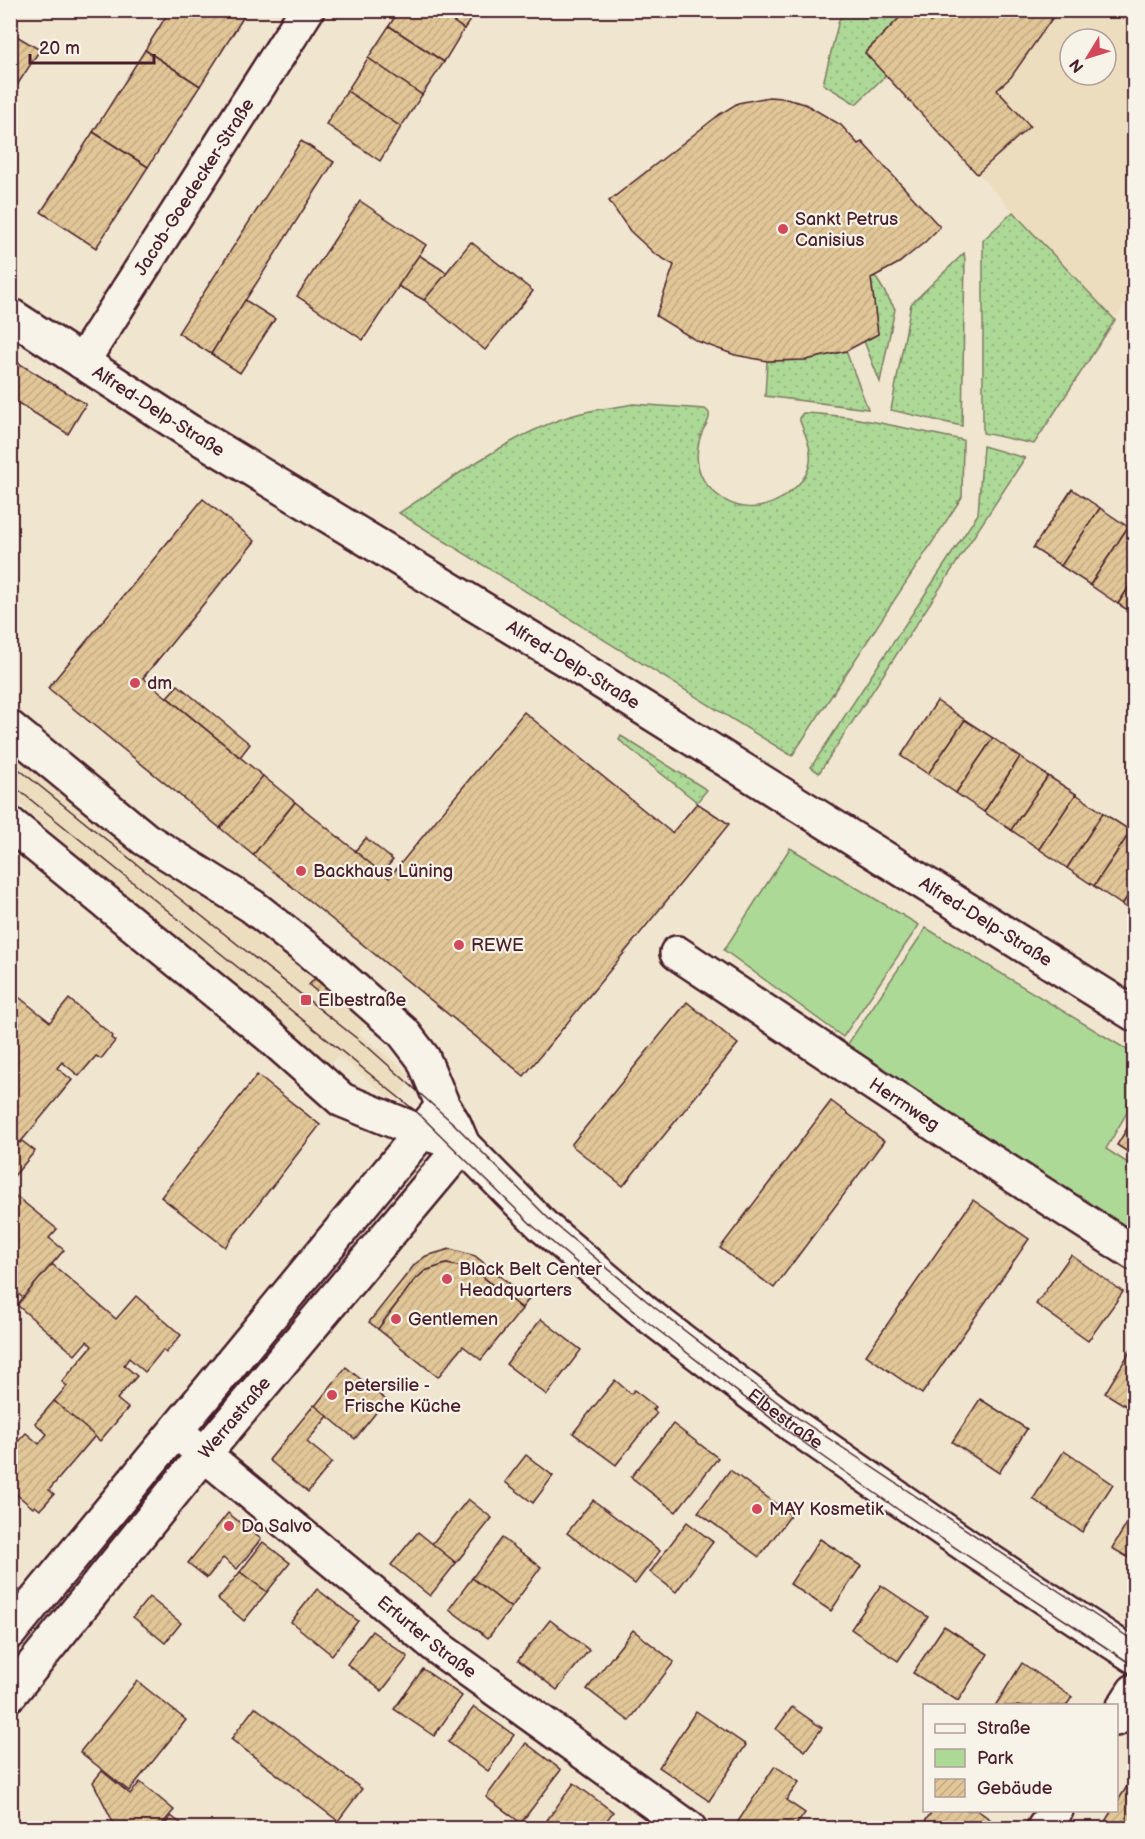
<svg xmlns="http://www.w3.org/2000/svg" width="1145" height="1839" viewBox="0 0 1145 1839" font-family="'Balsamiq Sans',sans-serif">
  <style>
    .built { fill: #ecddbf; fill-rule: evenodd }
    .grass { fill: url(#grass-dots); stroke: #7c7c61; stroke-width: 1.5 }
    .green { fill: #add997; stroke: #7c7c61; stroke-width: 1.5 }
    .building { fill: url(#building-hatch); stroke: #4a1f2b; stroke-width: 1.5 }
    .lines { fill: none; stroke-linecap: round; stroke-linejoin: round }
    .minor-casing { stroke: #4a1f2b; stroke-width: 38 }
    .secondary-casing { stroke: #4a1f2b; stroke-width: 38 }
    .minor { stroke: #f7f3e8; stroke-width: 33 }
    .secondary { stroke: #f7f3e8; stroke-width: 33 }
    .tram { stroke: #4a1f2b; stroke-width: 1.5 }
    .poi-dot { fill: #d1495b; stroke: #f7f3e8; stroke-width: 2 }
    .labels { text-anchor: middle; stroke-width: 4.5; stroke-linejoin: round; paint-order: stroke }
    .street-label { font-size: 18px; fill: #4a1f2b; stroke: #f7f3e8 }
    .poi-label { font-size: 18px; fill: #4a1f2b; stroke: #f7f3e8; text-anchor: start }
  </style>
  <defs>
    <pattern id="grass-dots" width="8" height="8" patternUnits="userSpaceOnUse" patternTransform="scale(1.5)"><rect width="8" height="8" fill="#add997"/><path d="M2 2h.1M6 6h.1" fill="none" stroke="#96ba82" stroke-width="1.8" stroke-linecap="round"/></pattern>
    <pattern id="building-hatch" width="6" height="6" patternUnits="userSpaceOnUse" patternTransform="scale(1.5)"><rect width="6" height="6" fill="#e1c797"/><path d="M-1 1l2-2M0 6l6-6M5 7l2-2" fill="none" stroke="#c3aa82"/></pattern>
  </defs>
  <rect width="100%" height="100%" fill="#f0e6d0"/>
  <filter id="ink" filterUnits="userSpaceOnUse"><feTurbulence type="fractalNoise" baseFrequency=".0167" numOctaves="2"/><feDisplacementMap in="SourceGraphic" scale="12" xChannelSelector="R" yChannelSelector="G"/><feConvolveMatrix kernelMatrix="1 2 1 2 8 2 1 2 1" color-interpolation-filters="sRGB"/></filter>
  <g filter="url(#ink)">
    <g class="built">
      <path d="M907 11H920L931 22 939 11H1134V290L1115 320 865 53ZM1070 39H1106V75H1070Z"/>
      <path d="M10 749 137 852 253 929 315 978 368 1022 359 1033 407 1072 408 1083 404 1092 399 1097 393 1098 386 1096 338 1055 329 1066 141 911 11 796Z"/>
    </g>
    <g class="grass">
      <path d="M852 10 907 11 865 52 886 75 856 104 823 84 839 20 844 14Z"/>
      <path d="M1013 212 1115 320 1034 444 983 433V240Z"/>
      <path d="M964 253 965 260 962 426 891 410 911 304Z"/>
      <path d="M875 276 895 309 880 382 864 341 878 334 871 278Z"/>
      <path d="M846 351 868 409 765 396 767 361 806 360Z"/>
      <path d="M633 404 705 409C708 412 710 412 709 417 709 421 705 426 703 430 695 448 694 470 708 486 732 513 763 514 790 492 799 485 806 478 809 467 814 448 804 434 799 418L803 413C857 415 911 430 963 440L962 497 792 756 399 513C451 479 515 432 574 415 593 409 614 408 633 404Z"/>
      <path d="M983 446 1025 458 819 773 811 767 978 514Z"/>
      <path d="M621 736 707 790 697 802 619 740Z"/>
    </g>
    <g class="green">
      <path d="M790 848 919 925 843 1037 724 950Z"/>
      <path d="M926 928 1134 1054V1100L1106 1149 1134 1167V1236L845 1048Z"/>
    </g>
    <g class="building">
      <path d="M170 10H248L200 86 145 50Z"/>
      <path d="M399 10H437L464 29 444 62 389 26Z"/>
      <path d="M437 10H477L464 29Z"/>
      <path d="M907 10H920L931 22 939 10H1058L1011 77 997 90 1030 126 977 174 865 53Z"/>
      <path d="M389 26 444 62 422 95 368 58Z"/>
      <path d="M10 32 40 50 10 96Z"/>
      <path d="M145 50 200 86 148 167 93 132Z"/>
      <path d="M368 58 422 95 401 127 347 91Z"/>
      <path d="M347 91 401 127 380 161 326 124Z"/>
      <path d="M769 97 782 98 805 104 841 125 858 144 862 142 940 227 925 242 899 263 871 278 878 334 846 351 806 360 767 361 735 355 697 341 656 316 674 265 655 254 630 231 609 201 720 114 738 103Z"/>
      <path d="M93 132 148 167 96 248 41 212Z"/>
      <path d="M301 141 334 162 211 354 178 333Z"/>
      <path d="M360 201 426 245 363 340 297 296Z"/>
      <path d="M471 242 533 291 485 350 424 300Z"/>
      <path d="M419 255 447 273 424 300 398 286Z"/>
      <path d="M245 300 275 319 240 373 211 354Z"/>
      <path d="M10 358 86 404 68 434 10 398Z"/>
      <path d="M1072 489 1100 508 1061 566 1033 548Z"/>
      <path d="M203 499 255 541 143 678 263 776 220 828 48 688Z"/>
      <path d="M1100 508 1128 527 1090 585 1061 566Z"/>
      <path d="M1128 527 1134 531V579L1118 604 1090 585Z"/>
      <path d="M1134 579V614L1118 604Z"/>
      <path d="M178 685 250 744 240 757 167 697Z"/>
      <path d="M937 701 965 720 928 774 901 756Z"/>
      <path d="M524 712 672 833 697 803 729 824 524 1076 253 855 295 802 389 878Z"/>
      <path d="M965 720 993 738 956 793 928 774Z"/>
      <path d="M993 738 1020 757 984 812 956 793Z"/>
      <path d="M1020 757 1048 776 1011 830 984 812Z"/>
      <path d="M263 776 295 802 253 855 220 828Z"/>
      <path d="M1048 776 1076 794 1039 849 1011 830Z"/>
      <path d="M1076 794 1103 813 1067 868 1039 849Z"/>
      <path d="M1103 813 1131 831 1094 886 1067 868Z"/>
      <path d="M1131 831 1134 834V886L1122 905 1094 886Z"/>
      <path d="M366 838 393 860 382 873 355 851Z"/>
      <path d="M1134 886V913L1122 905Z"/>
      <path d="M315 978 333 993 327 1000 309 985Z"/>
      <path d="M10 990 50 1022 69 999 113 1036 111 1038 115 1041 101 1059 96 1056 79 1076 62 1062 57 1068 72 1080 20 1143 10 1134V1066L15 1061 10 1058Z"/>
      <path d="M687 1002 738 1044 623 1186 571 1145Z"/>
      <path d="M257 1075 320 1125 225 1247 161 1197Z"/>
      <path d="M831 1101 884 1141 774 1288 720 1248Z"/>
      <path d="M1134 1117V1156L1117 1145Z"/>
      <path d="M10 1134 20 1143 22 1141 35 1151 10 1181Z"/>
      <path d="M10 1196 15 1199 17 1197 57 1229 49 1238 64 1250 23 1298 10 1287Z"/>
      <path d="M973 1200 1029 1239 922 1394 866 1355Z"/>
      <path d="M450 1249 475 1256 529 1299 522 1308 478 1273 468 1268 446 1264 425 1271 413 1282 378 1329 369 1322 415 1264 426 1256Z"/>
      <path d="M1071 1255 1123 1292 1088 1341 1036 1304Z"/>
      <path d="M52 1264 116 1319 136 1296 181 1335 166 1353 163 1350 145 1372 129 1358 124 1365 137 1376 117 1399 128 1408 100 1441 54 1401 67 1386 62 1382 92 1346 87 1341 75 1355 17 1305Z"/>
      <path d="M446 1264 468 1268 478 1273 522 1309 481 1360 463 1346 438 1377 378 1329 413 1282 425 1271Z"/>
      <path d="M541 1319 581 1350 547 1395 506 1364Z"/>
      <path d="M1134 1345V1411L1105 1393Z"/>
      <path d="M346 1367 386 1400 355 1439 315 1406Z"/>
      <path d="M615 1380 631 1394 634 1390 656 1407 653 1410 657 1413 616 1465 573 1433Z"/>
      <path d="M980 1399 1027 1429 999 1473 952 1442Z"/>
      <path d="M54 1401 95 1436 49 1490 54 1494 40 1510 35 1506 33 1508 10 1489V1450L26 1433 39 1444 47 1434 35 1423Z"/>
      <path d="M314 1405 328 1416 307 1442 332 1462 308 1492 269 1460Z"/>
      <path d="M673 1424 718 1458 676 1512 631 1477Z"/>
      <path d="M1064 1451 1113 1484 1082 1532 1033 1499Z"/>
      <path d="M526 1455 553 1476 533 1503 505 1482Z"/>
      <path d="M730 1470 791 1515 759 1557 698 1512Z"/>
      <path d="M468 1499 492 1518 456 1563 432 1544Z"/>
      <path d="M593 1500 660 1551 635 1584 567 1533Z"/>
      <path d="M1134 1512V1561L1112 1548Z"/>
      <path d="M228 1513 261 1539 237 1569 223 1558 207 1578 188 1563Z"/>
      <path d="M687 1522 713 1542 676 1592 650 1572Z"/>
      <path d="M418 1532 456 1563 430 1596 391 1565Z"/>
      <path d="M502 1538 541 1567 511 1608 472 1578Z"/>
      <path d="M820 1539 861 1566 831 1611 790 1584Z"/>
      <path d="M263 1542 290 1563 267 1592 240 1572Z"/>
      <path d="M240 1572 267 1592 244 1621 218 1599Z"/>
      <path d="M472 1578 511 1608 488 1638 449 1609Z"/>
      <path d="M881 1585 928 1617 898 1661 851 1629Z"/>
      <path d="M317 1589 358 1621 332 1655 291 1622Z"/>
      <path d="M149 1597 181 1623 165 1643 133 1617Z"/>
      <path d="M550 1620 589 1650 557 1690 518 1660Z"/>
      <path d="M944 1626 988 1654 958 1701 913 1673Z"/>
      <path d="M633 1630 674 1662 629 1721 587 1689Z"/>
      <path d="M372 1631 408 1657 382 1691 347 1664Z"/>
      <path d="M1022 1663 1072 1697 1066 1706H995Z"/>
      <path d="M423 1669 462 1696 434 1736 394 1709Z"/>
      <path d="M137 1681 186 1720 129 1791 80 1752Z"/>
      <path d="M255 1707 362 1789 338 1821 231 1739Z"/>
      <path d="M474 1707 514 1735 488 1771 448 1742Z"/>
      <path d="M792 1707 822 1728 805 1751 776 1729Z"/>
      <path d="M696 1711 746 1745 709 1801 659 1767Z"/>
      <path d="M526 1743 561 1770 521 1823 486 1797Z"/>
      <path d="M775 1766 799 1782 786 1800 805 1813 794 1828H746L737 1823Z"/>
      <path d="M102 1771 130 1794 140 1782 174 1810 159 1828H116L93 1782Z"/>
      <path d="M1134 1775V1828H1101L1112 1810H1116V1804Z"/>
      <path d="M574 1783 613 1812 601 1828H559L547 1820Z"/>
      <path d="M933 1810H977L991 1820 985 1828H920Z"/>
      <path d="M171 1816 187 1828H162Z"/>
    </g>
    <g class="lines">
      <g class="minor-casing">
        <g id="minor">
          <path id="s1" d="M10 315 187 430 565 659 1134 1014"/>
          <path id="s2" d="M82 362 307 10"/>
          <path id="s3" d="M677 953 966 1145 1134 1253"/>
          <path id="s4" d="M188 1441 441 1650 689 1828"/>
          <path d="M10 1632 438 1112"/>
          <path id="s5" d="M10 1694 205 1453 463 1145"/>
          <path d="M1116 1719 1134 1691"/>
          <path d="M1044 1828 1056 1810"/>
        </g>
      </g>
      <g class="secondary-casing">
        <g id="secondary">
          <path id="s6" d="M10 728 145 839 252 906 326 964 403 1032 423 1058 443 1106 454 1124 463 1145 543 1226 648 1315 794 1426 970 1548 1134 1656"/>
          <path d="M10 824 270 1036 342 1100 421 1132 463 1145"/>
        </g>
      </g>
      <use href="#minor" class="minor"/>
      <use href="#secondary" class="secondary"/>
      <g class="tram">
        <path d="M10 762 165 887 369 1048 454 1124 551 1221 654 1307 798 1418 1134 1641"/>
        <path d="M10 783 418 1113 533 1226 645 1320 789 1432 903 1513 1134 1666"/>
      </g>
    </g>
  </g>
  <g class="poi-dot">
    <circle cx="783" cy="229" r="6"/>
    <circle cx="135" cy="683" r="6"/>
    <circle cx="301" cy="871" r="6"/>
    <circle cx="459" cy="945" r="6"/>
    <rect x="300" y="994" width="12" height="12" rx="3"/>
    <circle cx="447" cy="1279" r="6"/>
    <circle cx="396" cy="1319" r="6"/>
    <circle cx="332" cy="1395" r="6"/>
    <circle cx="757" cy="1509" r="6"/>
    <circle cx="229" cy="1526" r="6"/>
  </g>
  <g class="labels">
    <g class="street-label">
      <text dy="6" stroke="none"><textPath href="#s2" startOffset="208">Jacob-Goedecker-Straße</textPath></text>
      <text dy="6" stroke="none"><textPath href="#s1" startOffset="177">Alfred-Delp-Straße</textPath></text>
      <text dy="6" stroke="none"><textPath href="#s1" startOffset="663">Alfred-Delp-Straße</textPath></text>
      <text dy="6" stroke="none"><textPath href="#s1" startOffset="1149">Alfred-Delp-Straße</textPath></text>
      <text dy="6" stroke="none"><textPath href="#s3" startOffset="273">Herrnweg</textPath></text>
      <text dy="6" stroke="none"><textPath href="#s5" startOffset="356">Werrastraße</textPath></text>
      <text dy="6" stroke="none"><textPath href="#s6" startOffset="1050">Elbestraße</textPath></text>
      <text dy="6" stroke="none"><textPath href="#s4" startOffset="309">Erfurter Straße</textPath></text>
    </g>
    <g class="poi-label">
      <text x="795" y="225">Sankt Petrus<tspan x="795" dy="21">Canisius</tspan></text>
      <text x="147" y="689">dm</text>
      <text x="313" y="877">Backhaus Lüning</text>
      <text x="471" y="951">REWE</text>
      <text x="318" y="1006">Elbestraße</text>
      <text x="459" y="1275">Black Belt Center<tspan x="459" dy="21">Headquarters</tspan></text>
      <text x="408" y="1325">Gentlemen</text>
      <text x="344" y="1391">petersilie -<tspan x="344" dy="21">Frische Küche</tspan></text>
      <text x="769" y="1515">MAY Kosmetik</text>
      <text x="241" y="1532">Da Salvo</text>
    </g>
  </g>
  <rect width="1145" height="1839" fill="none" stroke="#f7f3e8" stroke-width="36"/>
  <rect x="18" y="18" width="1109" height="1803" fill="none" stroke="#4a1f2b" stroke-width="2" filter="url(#ink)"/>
  <rect x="923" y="1704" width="195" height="108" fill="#f7f3e8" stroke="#b29e9c" stroke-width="1.5"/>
  <rect x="935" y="1724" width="30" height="9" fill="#f7f3e8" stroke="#b29e9c" stroke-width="1.5"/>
  <text x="977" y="1734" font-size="18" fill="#4a1f2b">Straße</text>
  <rect x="935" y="1749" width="30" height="18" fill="#add997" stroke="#b29e9c" stroke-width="1.5"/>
  <text x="977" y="1764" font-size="18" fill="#4a1f2b">Park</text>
  <rect x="935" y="1779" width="30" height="18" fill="url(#building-hatch)" stroke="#b29e9c" stroke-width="1.5"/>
  <text x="977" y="1794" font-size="18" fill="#4a1f2b">Gebäude</text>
  <g transform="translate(1088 57) rotate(232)"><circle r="28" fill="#f7f3e8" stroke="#b29e9c" stroke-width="1.5"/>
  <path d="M0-4.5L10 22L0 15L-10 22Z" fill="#d1495b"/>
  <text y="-9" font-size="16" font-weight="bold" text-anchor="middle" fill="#4a1f2b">N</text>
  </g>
  <path d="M30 54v9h124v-9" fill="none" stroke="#4a1f2b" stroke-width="3"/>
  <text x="39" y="54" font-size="18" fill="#4a1f2b" stroke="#f7f3e8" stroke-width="4.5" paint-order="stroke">20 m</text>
</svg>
